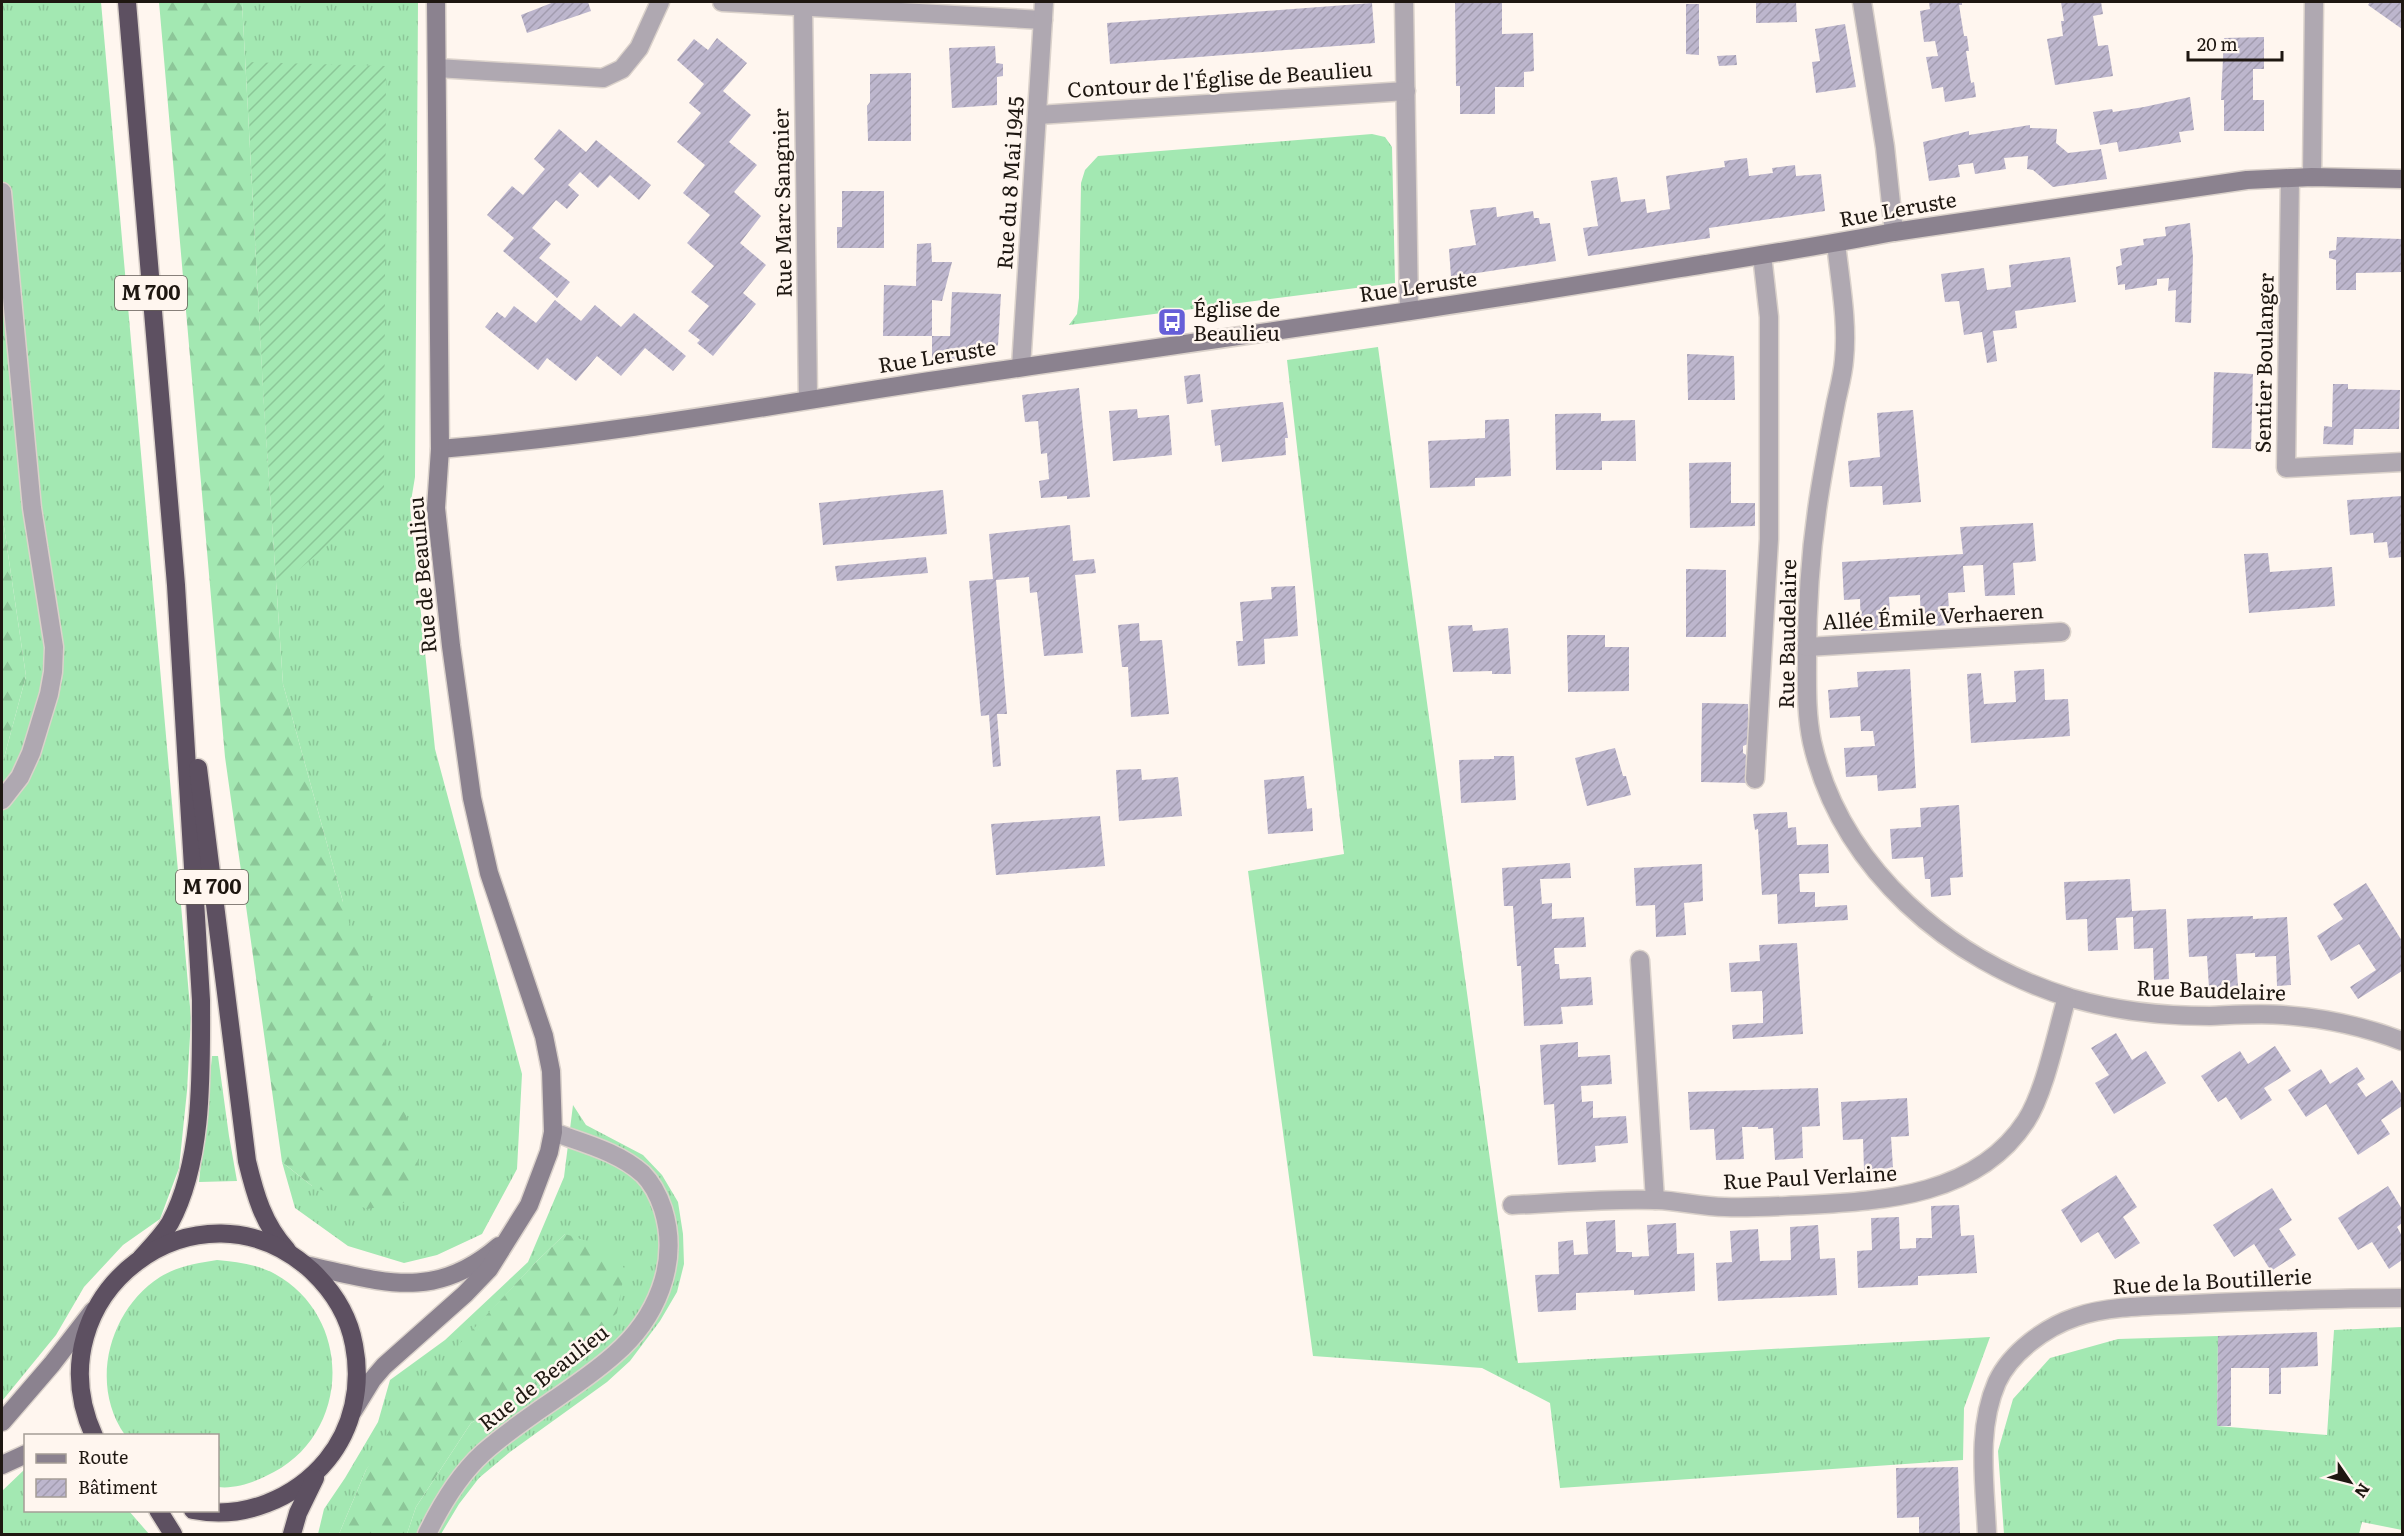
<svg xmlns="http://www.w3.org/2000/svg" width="2404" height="1536" viewBox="0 0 2404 1536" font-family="Literata,serif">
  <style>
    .grass { fill: url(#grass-tufts) }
    .forest { fill: url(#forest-firs) }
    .garden { fill: url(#garden-furrows) }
    .building { fill: url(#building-hatch) }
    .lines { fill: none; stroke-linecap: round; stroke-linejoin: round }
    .street-casing { stroke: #dbd2cb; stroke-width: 21 }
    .secondary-casing { stroke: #dbd2cb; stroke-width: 21 }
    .highway-casing { stroke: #dbd2cb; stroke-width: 21 }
    .street { stroke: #afa8b1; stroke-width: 18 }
    .secondary { stroke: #8b828f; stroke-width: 18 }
    .highway { stroke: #5d5061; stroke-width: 18 }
    .labels { text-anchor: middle; stroke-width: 5; stroke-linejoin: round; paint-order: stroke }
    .shield { fill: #fff6ef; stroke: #625a54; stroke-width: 1.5 }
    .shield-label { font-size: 20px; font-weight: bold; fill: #1e1711 }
    .street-label { font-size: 21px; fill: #1e1711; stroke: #fff6ef }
    .poi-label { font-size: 21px; fill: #1e1711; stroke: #fff6ef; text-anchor: start }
  </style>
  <defs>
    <pattern id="grass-tufts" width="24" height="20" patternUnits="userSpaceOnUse" patternTransform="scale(1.5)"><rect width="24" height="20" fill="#a3e8b2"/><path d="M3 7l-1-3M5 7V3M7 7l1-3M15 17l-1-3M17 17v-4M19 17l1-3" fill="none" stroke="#8cc698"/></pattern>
    <pattern id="forest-firs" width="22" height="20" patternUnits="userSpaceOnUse" patternTransform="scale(1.5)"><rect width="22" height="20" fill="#a3e8b2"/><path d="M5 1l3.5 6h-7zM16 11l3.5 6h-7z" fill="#8cc698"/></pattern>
    <pattern id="garden-furrows" width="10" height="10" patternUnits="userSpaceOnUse" patternTransform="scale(1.5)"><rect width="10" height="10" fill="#a3e8b2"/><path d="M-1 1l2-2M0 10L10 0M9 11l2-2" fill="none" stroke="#8cc698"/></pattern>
    <pattern id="building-hatch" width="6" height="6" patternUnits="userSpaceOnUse" patternTransform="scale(1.5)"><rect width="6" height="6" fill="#bdb6cd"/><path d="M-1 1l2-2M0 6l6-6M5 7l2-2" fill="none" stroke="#a29caf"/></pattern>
  </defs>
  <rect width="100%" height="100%" fill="#fff6ef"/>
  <g class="grass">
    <path d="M2 2H101L191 1018 187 1091 179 1168 160 1219 123 1245 84 1287 56 1335 2 1401V761L4 758 26 676 2 513Z"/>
    <path d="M242 2H418L415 477 410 507 435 749 522 1074 517 1169 482 1234 437 1255 404 1263 348 1246 295 1208 282 1162 312 1186 343 902 283 684 264 405Z"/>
    <path d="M1372 134 1385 137 1392 147 1395 283 1069 325 1077 314 1079 298 1081 183 1085 170 1098 156Z"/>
    <path d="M1378 347 1518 1363 1990 1337 1964 1408 1963 1460 1560 1488 1550 1403 1482 1368 1313 1356 1248 871 1344 854 1287 360Z"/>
    <path d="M212 1056H218L229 1136 237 1181 199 1182Z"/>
    <path d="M573 1105 586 1125 643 1155 662 1175 678 1202 683 1234 684 1264 677 1292 660 1321 630 1361 607 1382 510 1452 479 1478 459 1504 441 1534H407L416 1507 471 1423 553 1376 565 1234 536 1262 456 1349 366 1470 339 1534H318L324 1509 345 1478 378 1422 390 1380 445 1340 528 1262 564 1177Z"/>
    <path d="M217 1260C237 1262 257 1264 275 1274 356 1319 350 1439 266 1476 252 1483 234 1489 218 1487V1436L125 1435C89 1384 109 1310 160 1277 178 1266 198 1263 217 1260Z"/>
    <path d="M2402 1327V1530L2362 1522 2359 1534H2004L1998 1451 2013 1399 2050 1358 2118 1339 2218 1336 2217 1426 2327 1435 2334 1330Z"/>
    <path d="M25 1469 26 1510 129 1511 149 1534H2V1491Z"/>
  </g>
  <g class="forest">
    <path d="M159 2H242L264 405 283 684 343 902 419 1159 413 1201 367 1209 312 1186 282 1162 225 757Z"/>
    <path d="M2 513 26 676 4 758 2 761Z"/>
    <path d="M565 1234 603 1246 625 1269 617 1313 553 1376 471 1423 416 1507 407 1534H339L366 1470 409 1398 536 1262Z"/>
  </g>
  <path class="garden" d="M246 62 386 66 384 498 277 588 264 405Z"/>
  <g class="building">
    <path d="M554 2H588L591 11 527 33 521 15Z"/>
    <path d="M1455 2H1502V34L1533 33 1534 71 1524 72V87H1495V114H1460V86H1456Z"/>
    <path d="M1756 2H1796L1797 22 1756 23Z"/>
    <path d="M1929 2H1962V5H1959L1964 36H1967L1969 51H1966L1971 83 1974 82 1976 97 1945 102 1943 87 1932 89 1926 57 1938 56 1935 41 1924 42 1920 11 1930 9Z"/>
    <path d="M2061 2H2101L2103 14 2093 16 2098 46 2108 45 2113 76 2055 85 2047 39 2063 36 2061 21H2064Z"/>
    <path d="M2370 2H2402V29L2368 5Z"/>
    <path d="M1372 3 1375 43 1110 64 1107 23Z"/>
    <path d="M1686 4H1699V55L1686 54Z"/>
    <path d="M1845 24 1856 87 1816 93 1812 62 1820 61 1815 29Z"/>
    <path d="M2264 37V69H2253V100H2264V131H2224V100H2221L2224 38Z"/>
    <path d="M717 38 747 63 723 91 751 115 729 142 757 165 734 192 761 216 740 243 766 265 743 293 756 304 713 356 697 343 700 340 688 331 709 306 691 292 714 266 687 243 710 215 683 193 705 165 677 142 701 113 689 103 704 84 677 60 694 39 708 50Z"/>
    <path d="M995 46 996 63 1003 64V76L997 77V105L952 108 949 48Z"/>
    <path d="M1736 55 1737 65 1719 66 1717 56Z"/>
    <path d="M911 73V141H868L867 106 870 102V74Z"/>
    <path d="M2190 97 2194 130 2179 132 2181 142 2119 152 2117 142 2100 145 2093 112 2112 109 2113 112 2144 107Z"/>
    <path d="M2030 125V128L2057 129 2056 143 2068 153 2101 149 2107 179 2053 187 2033 170 2027 169 2028 156 2004 158 2006 169 1975 174 1973 163 1958 165 1960 177 1929 181 1923 142 1969 131V135Z"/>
    <path d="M559 129 586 152 596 140 651 185 639 200 610 175 598 188 580 172 568 185 579 195 567 209 556 200 532 228 551 244 539 258 570 282 557 298 503 251 514 238 487 215 512 186 523 195 545 169 534 159Z"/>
    <path d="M1747 158 1749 176 1773 173 1772 168 1795 165 1796 176 1821 174 1825 211 1709 228 1710 238 1588 256 1583 228 1598 226 1591 181 1617 177 1621 202 1645 199 1647 213 1670 209 1666 176 1725 167 1724 161Z"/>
    <path d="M842 191H884V248H837V227H842Z"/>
    <path d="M1496 207 1497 217 1533 211 1534 218H1539L1540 224 1550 223 1556 261 1451 277 1449 249 1476 245 1470 210Z"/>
    <path d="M2190 223 2193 257 2191 323 2175 322 2176 290 2168 291 2169 278 2157 279V285L2125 290V284L2118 285 2116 267 2122 265 2120 249 2144 245 2143 239 2166 236 2165 227Z"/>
    <path d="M2337 237 2402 239V272L2356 273V290H2336V260L2329 258V251L2336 250Z"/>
    <path d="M931 243 932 262H952L942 301 932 300V336H883L884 285 916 286 917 244Z"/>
    <path d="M2070 257 2076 302 2015 311 2017 328 1993 331 1997 361 1987 363 1982 332 1964 335 1959 301 1945 302 1941 274 1984 268 1987 290 2011 287 2009 265Z"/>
    <path d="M952 292 1001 294 998 345 991 353 932 363V336H950Z"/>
    <path d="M555 300 581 321 595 305 621 327 634 313 686 356 673 371 645 348 621 376 597 356 576 381 547 358 538 370 485 327 497 312 505 318 514 306 536 323Z"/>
    <path d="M1687 354 1734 356 1735 400H1688Z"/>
    <path d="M2214 372 2253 374 2251 449 2212 448Z"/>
    <path d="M1200 374 1203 402 1187 404 1184 376Z"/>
    <path d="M2333 384H2348V389L2400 390 2399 429H2354L2353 445 2323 444 2324 426 2332 427Z"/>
    <path d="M1079 388 1090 497 1067 499V496L1041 498 1039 481 1049 479 1047 453 1041 454 1038 421 1025 422 1022 395Z"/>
    <path d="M1283 402 1288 438H1285L1286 455 1222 462 1220 445 1215 446 1211 410Z"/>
    <path d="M1137 409 1138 418 1169 415 1172 455 1113 461 1109 411Z"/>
    <path d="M1913 410 1921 502 1883 505 1882 486 1850 487 1848 461 1880 457 1877 413Z"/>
    <path d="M1601 413V421L1635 420 1636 461H1602V470H1556L1555 414Z"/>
    <path d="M1509 419 1511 476 1475 478V486L1430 488 1428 441 1485 438V420Z"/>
    <path d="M1731 462V503H1755V526L1690 528 1689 463Z"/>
    <path d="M943 490 947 534 823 545 819 503Z"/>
    <path d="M2402 496V557L2389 558 2387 542 2374 543 2373 533 2350 535 2347 500Z"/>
    <path d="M2033 523 2036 561 2013 563 2015 595 1985 596 1983 565 1963 566 1965 592 1948 593 1950 625 1921 627 1920 595 1889 597 1891 629 1861 631 1860 599 1844 600 1842 562 1963 554 1960 527Z"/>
    <path d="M1070 525 1073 561 1094 559 1096 573 1075 575 1083 653 1044 656 1037 592 1030 593 1029 577 996 580 1007 714H997L1001 766 993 767 989 715 981 716 969 581 993 579 989 534Z"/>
    <path d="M2268 553 2270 572 2332 567 2335 606 2249 613 2244 554Z"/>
    <path d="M926 557 928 573 837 581 835 566Z"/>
    <path d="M1686 569 1726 570V637H1686Z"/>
    <path d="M1295 586 1298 636 1264 639 1265 664 1238 666 1236 641H1243L1240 602 1272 599 1271 587Z"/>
    <path d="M1139 623 1140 641 1162 640 1169 714 1131 717 1128 667H1122L1118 625Z"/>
    <path d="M1472 625 1473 631 1508 628 1511 674H1492V671L1453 672 1448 626Z"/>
    <path d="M1567 635H1605V647H1629V691L1568 692Z"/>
    <path d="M1910 669 1916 788 1878 791 1877 775 1846 777 1844 748 1875 746 1873 731H1861L1860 716 1830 718 1828 690 1858 687 1857 672Z"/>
    <path d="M2044 669 2045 700 2068 699 2070 736 1971 743 1967 674 1981 673 1984 704 2016 702 2014 671Z"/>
    <path d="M1702 703 1748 704V744L1743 746V753L1748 756 1747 783 1701 782Z"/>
    <path d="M1615 748 1623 776H1626L1631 795 1587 806 1575 758Z"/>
    <path d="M1494 756H1514L1516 800 1461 803 1459 760 1494 759Z"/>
    <path d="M1141 769 1142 780 1178 777 1182 816 1119 821 1116 770Z"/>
    <path d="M1304 776 1307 809 1312 808 1313 831 1268 834 1264 780Z"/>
    <path d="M1959 805 1963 877 1950 878 1951 895 1931 897 1930 879H1925L1923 857 1892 859 1890 829 1921 827 1920 808Z"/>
    <path d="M1787 812 1788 828 1796 827 1797 845 1828 844 1829 873 1799 874 1800 892H1815V907L1847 905 1848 920 1778 924 1777 894 1762 895 1758 829 1755 830 1753 814Z"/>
    <path d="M1100 816 1105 866 996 875 991 824Z"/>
    <path d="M1570 863 1571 878 1540 879 1542 904 1552 903V919L1584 917 1586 947 1554 948 1555 964H1559L1560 979 1591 977 1593 1005 1561 1007 1563 1024 1524 1026 1521 966H1517L1513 906H1504L1502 868Z"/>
    <path d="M1702 864 1703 901 1684 903 1686 935 1656 937 1655 905 1636 906 1634 868Z"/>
    <path d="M2130 879 2132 911 2166 909 2169 979 2154 980 2153 948 2134 949 2133 917 2116 918 2118 950 2088 951 2087 919 2066 920 2064 882Z"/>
    <path d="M2366 883 2402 941V971L2358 999 2350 987 2376 970 2359 944 2331 961 2317 936 2343 919 2333 904Z"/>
    <path d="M2253 916V919L2287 917 2291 985 2277 986 2276 956 2255 957V953L2236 954 2238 987 2209 988 2207 956 2189 957 2187 919Z"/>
    <path d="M1797 943 1803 1034 1733 1039 1732 1025 1763 1023V1005L1762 991 1731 992 1729 963 1760 961 1759 945Z"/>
    <path d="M2116 1033 2132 1060 2146 1051 2166 1083 2114 1114 2095 1083 2109 1075 2091 1048Z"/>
    <path d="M1578 1042V1057L1610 1055 1612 1084 1581 1086 1582 1102 1593 1101V1118L1626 1116 1628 1143 1595 1146 1596 1162 1558 1165 1554 1104 1544 1105 1540 1045Z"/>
    <path d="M2275 1046 2291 1071 2264 1088 2272 1100 2241 1120 2226 1097 2218 1102 2201 1076 2240 1051 2248 1064Z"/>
    <path d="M2357 1067 2365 1079 2357 1084 2366 1097 2392 1080 2402 1095V1106L2381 1120 2390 1134 2358 1155 2326 1104 2306 1117 2288 1090 2321 1069 2330 1084Z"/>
    <path d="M1818 1088 1820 1126 1802 1127 1803 1158 1775 1160 1773 1128 1758 1129V1127H1742L1744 1159 1716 1160 1714 1129 1690 1130 1688 1092Z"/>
    <path d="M1907 1098 1909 1136 1891 1137 1893 1168 1864 1170 1863 1139 1843 1140 1841 1102Z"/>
    <path d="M2116 1175 2137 1207 2123 1217 2140 1243 2115 1259 2098 1232 2081 1243 2061 1210Z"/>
    <path d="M2388 1186 2402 1209V1223L2397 1227 2402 1236V1260L2389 1269 2372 1242 2358 1250 2338 1218Z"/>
    <path d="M2272 1188 2292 1220 2279 1229 2296 1255 2271 1271 2254 1244 2234 1257 2213 1225Z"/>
    <path d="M1959 1205 1961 1236 1974 1235 1977 1273 1918 1276V1285L1858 1288 1857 1251 1872 1250 1871 1218 1899 1217 1900 1249 1916 1248V1238H1932L1931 1206Z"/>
    <path d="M1615 1220 1616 1252H1632V1257L1649 1256 1647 1225 1676 1223 1677 1254 1694 1253 1695 1291 1634 1295V1290L1576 1293V1310L1538 1312 1535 1275 1559 1274 1558 1242 1573 1240 1574 1255 1588 1254 1586 1222Z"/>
    <path d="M1818 1225 1820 1259 1835 1258 1837 1295 1718 1301 1716 1263 1732 1262 1730 1231 1758 1229 1760 1261 1791 1260 1790 1227Z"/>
    <path d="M2317 1332 2318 1366 2281 1368V1394H2269V1368H2231V1426H2217L2218 1336Z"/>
    <path d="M1958 1467 1960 1534H1919V1517L1897 1518 1896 1468Z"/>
  </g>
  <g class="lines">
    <g class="street-casing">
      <g id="street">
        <path d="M722 2 1043 20"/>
        <path d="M1404 2 1409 311"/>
        <path d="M1862 2 1885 147 1894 232"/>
        <path d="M803 6 808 399"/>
        <path d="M437 68 603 78 622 69 639 48 660 2"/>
        <path d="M1038 115 1406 91"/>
        <path d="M2312 177 2314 2"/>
        <path d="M2290 178 2286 468 2402 462"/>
        <path d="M2 192 32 508 54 647 53 672 49 694 31 753 20 777 2 800"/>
        <path d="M1836 243C1840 281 1848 322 1844 360 1843 374 1839 388 1836 402 1829 438 1822 474 1817 510 1810 559 1807 608 1807 657 1807 685 1806 714 1812 742 1841 869 1950 961 2071 998 2116 1011 2162 1016 2210 1016 2234 1015 2259 1013 2283 1015 2325 1018 2363 1026 2402 1041"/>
        <path d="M1021 367 1044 2"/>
        <path d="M1807 647 2061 632"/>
        <path d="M1755 779 1769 539V317L1762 255"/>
        <path d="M1640 960 1655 1200"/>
        <path d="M1512 1205C1560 1203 1609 1198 1657 1200 1680 1201 1702 1207 1725 1207 1752 1208 1779 1206 1806 1205 1885 1201 1978 1195 2026 1121 2045 1092 2057 1031 2067 997"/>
        <path d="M427 1534C441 1505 459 1475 483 1453 524 1416 573 1391 614 1355 656 1319 680 1264 663 1209 659 1197 653 1184 643 1174 619 1152 583 1143 553 1132"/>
        <path d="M1987 1534C1985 1484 1976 1430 1997 1382 2011 1352 2046 1327 2076 1317 2110 1305 2157 1306 2193 1304 2263 1301 2333 1298 2402 1298"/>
      </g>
    </g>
    <g class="secondary-casing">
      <g id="secondary">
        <path d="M440 449C634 433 826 395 1018 368 1237 336 1457 306 1675 269 1748 257 1821 246 1894 232L2247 180 2312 177 2402 179"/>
        <path d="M305 1265C381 1281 433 1303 499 1246"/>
        <path d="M353 1411 372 1380 384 1366 465 1294 489 1269 529 1205 549 1152 553 1132 551 1071 544 1036 489 873 472 798 451 646 436 508 440 449 436 2"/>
        <path d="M2 1422 52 1364 93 1311"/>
        <path d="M2 1465 26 1454"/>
      </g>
    </g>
    <g class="highway-casing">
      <g id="highway">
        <path d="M127 2 176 585 201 1000C201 1070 204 1160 170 1223 162 1236 151 1247 141 1258"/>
        <path d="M198 768 247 1161C255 1194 263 1224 287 1250"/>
        <path d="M94 1436C30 1295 199 1168 312 1271 333 1291 349 1317 354 1345 362 1386 353 1428 327 1460 295 1499 243 1520 193 1510"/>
        <path d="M158 1510 173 1534"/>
        <path d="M292 1534 298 1513 315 1478"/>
      </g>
    </g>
    <use href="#street" class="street"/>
    <use href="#secondary" class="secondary"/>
    <use href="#highway" class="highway"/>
  </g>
  <defs>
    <g id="bus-square" transform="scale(1.5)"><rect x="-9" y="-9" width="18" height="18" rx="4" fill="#665fd8" stroke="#fff6ef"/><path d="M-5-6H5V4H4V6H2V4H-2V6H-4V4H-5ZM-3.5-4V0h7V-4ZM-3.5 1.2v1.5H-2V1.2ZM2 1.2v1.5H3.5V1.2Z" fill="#fff"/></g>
  </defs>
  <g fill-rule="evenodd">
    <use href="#bus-square" x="1172" y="322"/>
  </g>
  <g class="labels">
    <g class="shield">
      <rect x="115" y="276" width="72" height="34" rx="4.5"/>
      <rect x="176" y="870" width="72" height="34" rx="4.5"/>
    </g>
    <g class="shield-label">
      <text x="151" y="300">M 700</text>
      <text x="212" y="894">M 700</text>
    </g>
    <g class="street-label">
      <text transform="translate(1220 80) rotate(-4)" y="7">Contour de l'Église de Beaulieu</text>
      <text transform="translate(1011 183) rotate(-86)" y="7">Rue du 8 Mai 1945</text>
      <text transform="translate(783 203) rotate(-91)" y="7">Rue Marc Sangnier</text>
      <text transform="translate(1898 210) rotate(-10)" y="7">Rue Leruste</text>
      <text transform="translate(1418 287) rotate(-8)" y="7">Rue Leruste</text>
      <text transform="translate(937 357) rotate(-9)" y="7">Rue Leruste</text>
      <text transform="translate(2265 363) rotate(-89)" y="7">Sentier Boulanger</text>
      <text transform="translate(423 575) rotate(-95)" y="7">Rue de Beaulieu</text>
      <text transform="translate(1933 617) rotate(-3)" y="7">Allée Émile Verhaeren</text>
      <text transform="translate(1788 634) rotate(-89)" y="7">Rue Baudelaire</text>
      <text transform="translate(2211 991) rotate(2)" y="7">Rue Baudelaire</text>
      <text transform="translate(1810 1178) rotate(-3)" y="7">Rue Paul Verlaine</text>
      <text transform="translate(2212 1282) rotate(-3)" y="7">Rue de la Boutillerie</text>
      <text transform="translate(544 1378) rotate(-38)" y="7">Rue de Beaulieu</text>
    </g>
    <g class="poi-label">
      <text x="1193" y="317">Église de<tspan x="1193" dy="24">Beaulieu</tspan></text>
    </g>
  </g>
  <rect width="2404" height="1536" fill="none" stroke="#1e1711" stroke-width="6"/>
  <rect x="24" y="1434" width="195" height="78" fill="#fff6ef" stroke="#a59d96" stroke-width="1.5"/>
  <rect x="36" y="1454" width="30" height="9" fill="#8b828f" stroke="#a59d96" stroke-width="1.5"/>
  <text x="78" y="1464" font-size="18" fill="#1e1711">Route</text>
  <rect x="36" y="1479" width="30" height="18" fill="url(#building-hatch)" stroke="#a59d96" stroke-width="1.5"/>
  <text x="78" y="1494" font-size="18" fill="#1e1711">Bâtiment</text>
  <g transform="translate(2350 1482) rotate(125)" stroke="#fff6ef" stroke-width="4.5" paint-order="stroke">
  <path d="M0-4.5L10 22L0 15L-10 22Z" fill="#1e1711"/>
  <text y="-9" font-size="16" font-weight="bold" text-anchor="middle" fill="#1e1711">N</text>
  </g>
  <path d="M2188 51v9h94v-9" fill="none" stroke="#1e1711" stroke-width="3"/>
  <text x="2197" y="51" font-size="18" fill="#1e1711" stroke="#fff6ef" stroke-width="4.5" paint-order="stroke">20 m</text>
</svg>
